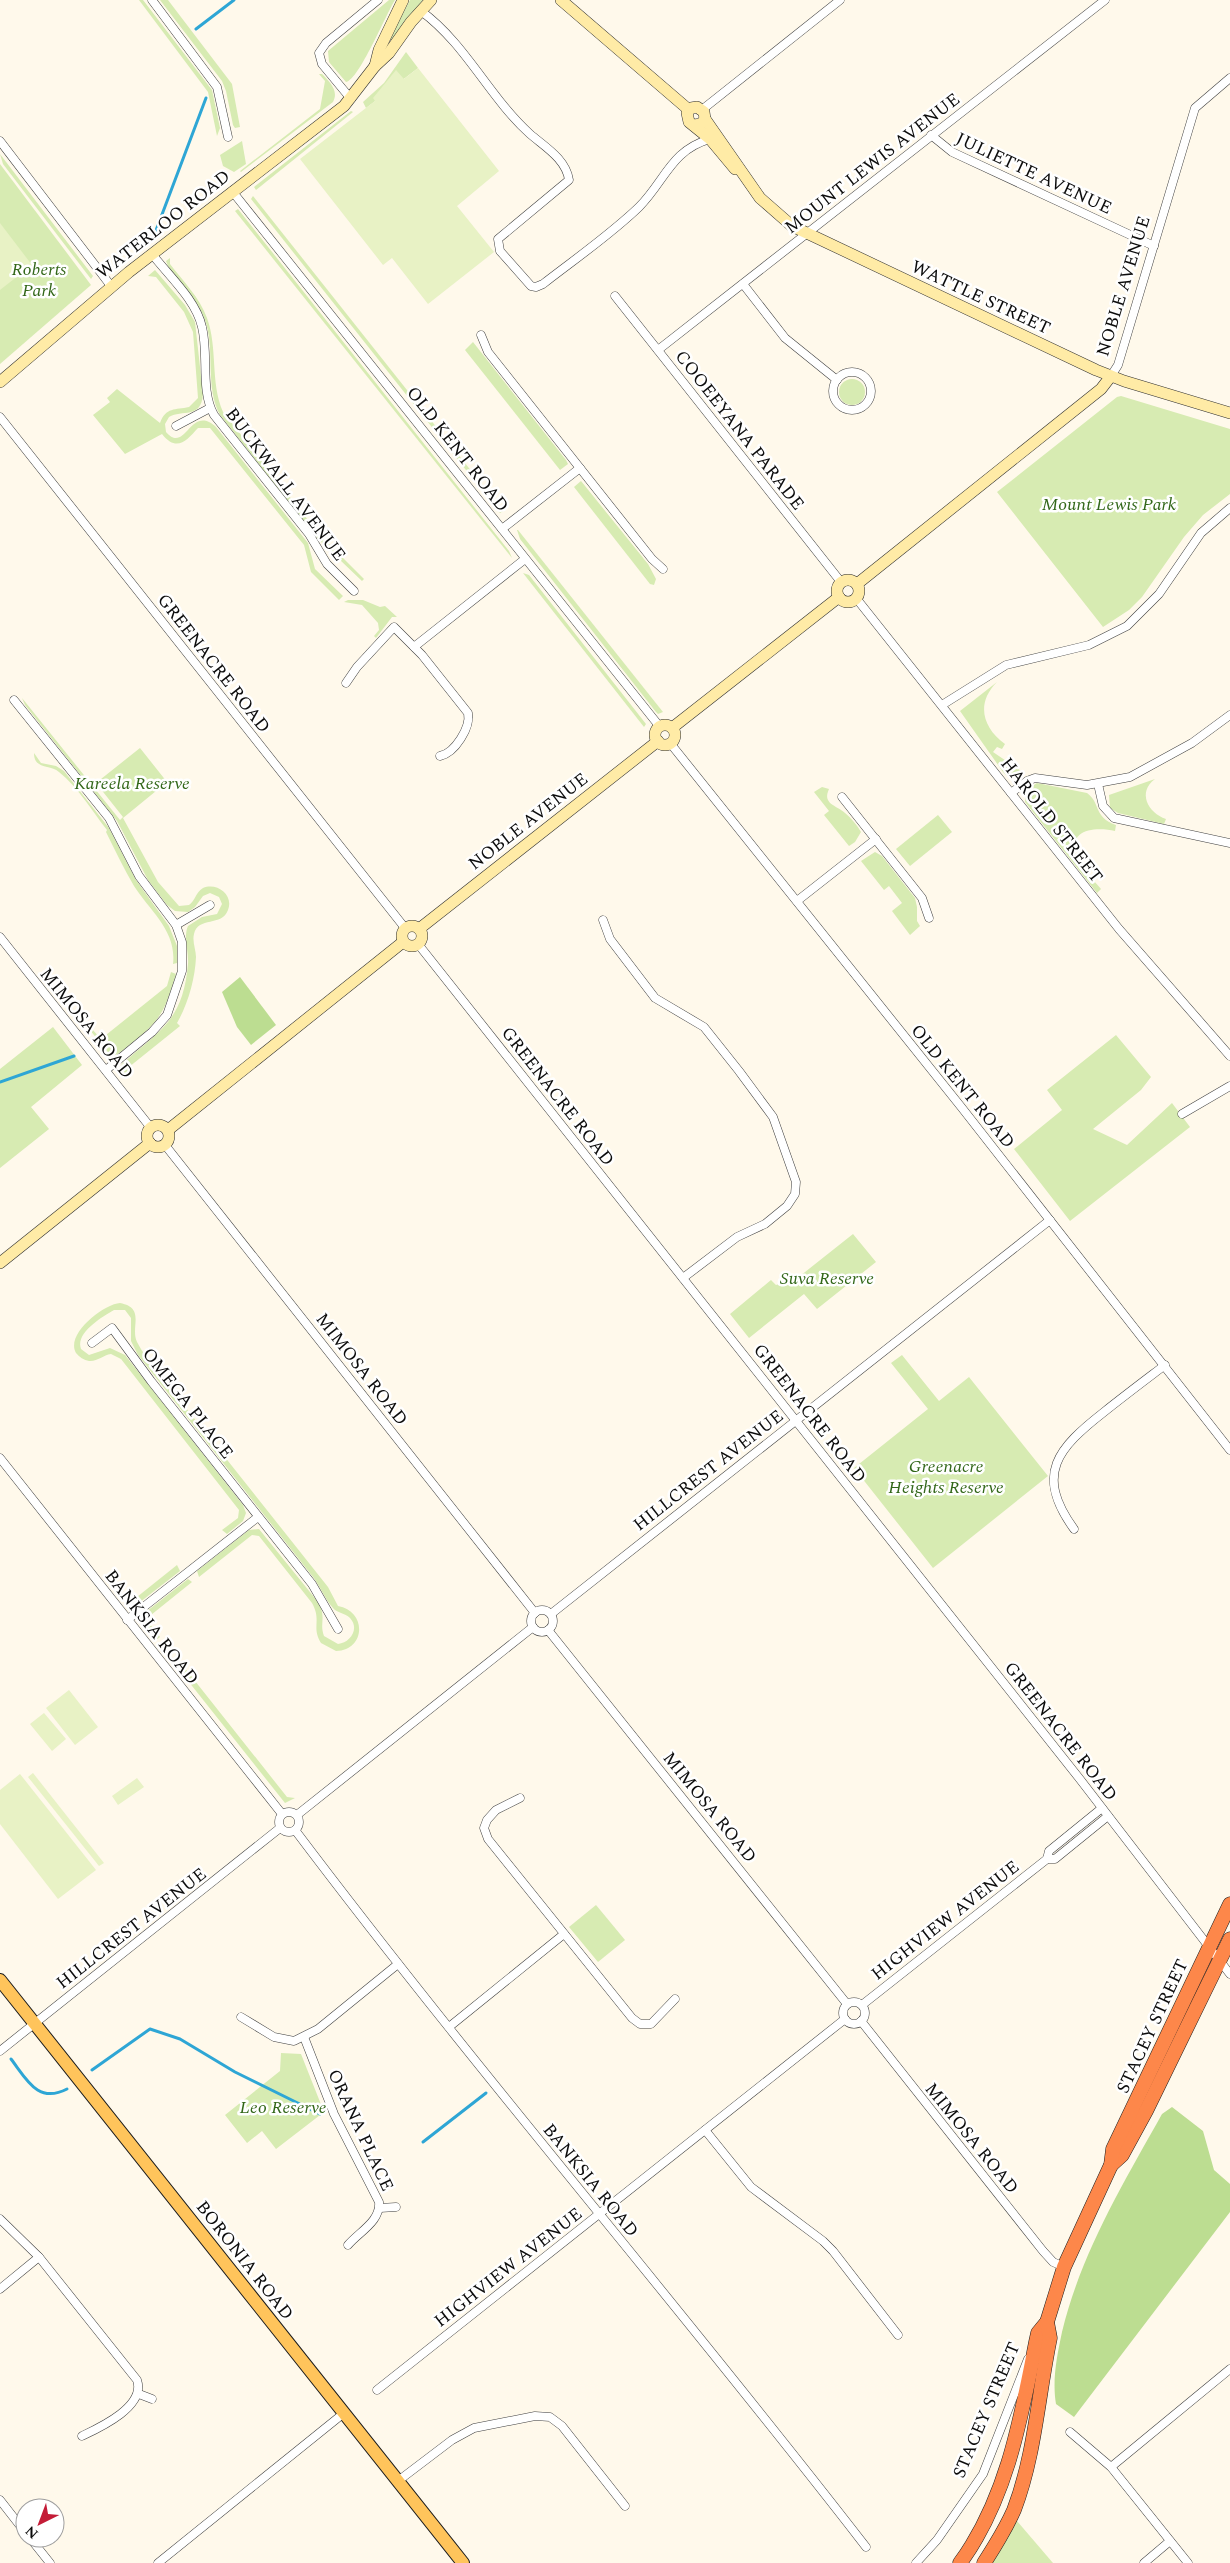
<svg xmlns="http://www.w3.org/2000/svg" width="1230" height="2563" viewBox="0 0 1230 2563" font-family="Spectral,serif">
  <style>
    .green { fill: #d7ebb2 }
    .forest { fill: #bcdd91 }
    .pitch { fill: #e8f2c5 }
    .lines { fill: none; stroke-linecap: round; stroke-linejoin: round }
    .stream { stroke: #2ea6d5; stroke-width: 3 }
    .street-casing { stroke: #3f3f3f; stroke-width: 9 }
    .secondary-casing { stroke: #2e2e2e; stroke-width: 12 }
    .primary-casing { stroke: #1d1d1d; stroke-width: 14 }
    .highway-casing { stroke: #1d1d1d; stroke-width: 15 }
    .street { stroke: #fff; stroke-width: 8 }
    .secondary { stroke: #ffeba6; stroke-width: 11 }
    .primary { stroke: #ffc45b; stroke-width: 12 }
    .highway { stroke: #fd874a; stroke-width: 14 }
    .labels { text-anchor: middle; stroke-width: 5; stroke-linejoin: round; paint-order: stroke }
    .street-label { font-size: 18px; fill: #0c0c0c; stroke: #fff }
    .park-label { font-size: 18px; font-style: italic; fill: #326719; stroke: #fff }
  </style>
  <rect width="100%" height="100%" fill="#fff9eb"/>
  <g class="green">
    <path d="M139 0H143L212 90 220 128 217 136 208 92Z"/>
    <path d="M160 0H168L232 84 240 127 235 128 233 125 226 91 222 81Z"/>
    <path d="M389 0H395C386 14 359 80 346 82L329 62 328 51Z"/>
    <path d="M410 0H423L392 40 389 39Z"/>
    <path d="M406 52 418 68 366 108 363 102 384 83Z"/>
    <path d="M319 74H322C330 82 339 91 333 102L241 172 240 171 320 109 325 81Z"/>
    <path d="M351 111 353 112 256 190 254 187Z"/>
    <path d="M242 141 246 164 234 172 223 166 220 155Z"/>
    <path d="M0 154 93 276 91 279 3 164Z"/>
    <path d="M0 164 91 285 0 364Z"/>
    <path d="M253 196 503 511 500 513 251 199Z"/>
    <path d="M238 209 509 551 512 558 235 211Z"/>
    <path d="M170 258V264C183 281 200 298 207 318 218 348 210 382 223 412L319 534 364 579 362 581 318 539 220 415C205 387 215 353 206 323 200 301 179 285 168 266L166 261Z"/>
    <path d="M155 270 185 305 195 322 203 394C201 420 182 409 169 417L165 424 166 432C186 455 190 403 216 427L308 543 315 569 343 596 339 600 311 572 304 545 210 428H198C187 440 177 453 162 434L125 454 93 415 110 402 107 398 117 389 160 423C166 407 175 410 189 407L198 398 193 332 184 312 156 277 148 276Z"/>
    <path d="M473 342 566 460 568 464 560 470 465 350Z"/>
    <circle cx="852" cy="392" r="13"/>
    <path d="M1121 396 1230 429V494L1203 515 1184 537 1142 597 1129 610 1103 627 997 492 1117 397Z"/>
    <path d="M581 481 648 564 656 579 654 585 650 584 574 487Z"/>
    <path d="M517 530H518L663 712 658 714 656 712 520 539Z"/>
    <path d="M523 573 529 575 646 724 644 727Z"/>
    <path d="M348 600H363L380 607 385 606 397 617H392L376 638 374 636 379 630 378 623 362 605 344 602Z"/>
    <path d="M997 682C976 703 982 727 1005 744L1002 749 997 747 993 752 1021 771 1022 775C1015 780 1008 778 1003 772L960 711Z"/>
    <path d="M22 698 120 820 123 817 96 783 140 748 167 782 123 818 158 882 179 906 189 905C195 901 196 892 203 888 217 882 234 895 228 910 222 927 198 916 194 934 192 941 196 950 196 957 195 979 188 1004 177 1023L180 1026 129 1067 127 1076 120 1067 122 1064C160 1030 183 1021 188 964 189 952 183 937 188 926L202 917 217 914 222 904 219 897 210 893 203 896 195 907 188 912 175 911 167 905 148 880 117 821 25 705Z"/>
    <path d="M34 753 41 763 56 766 64 771 109 828 136 880 169 926 177 946V963L173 964C177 931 150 911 134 886 124 869 115 850 106 832L107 830C92 811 78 787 59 772 50 764 34 770 34 753Z"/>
    <path d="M1155 779C1137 792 1148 813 1166 819L1164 824 1118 813 1110 808 1109 795Z"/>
    <path d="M1037 783 1087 793C1101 803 1093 817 1116 825L1115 831C1097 827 1066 828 1077 857 1081 869 1093 879 1101 889L1097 893 1025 802 1026 790Z"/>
    <path d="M822 787 829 789C822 804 836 805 845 813 851 818 857 825 861 832L855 842 849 846 824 815 829 811 814 792Z"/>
    <path d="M938 815 952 832 910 866 896 849Z"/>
    <path d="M875 852 882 856 915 898 917 907V921L920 926 910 935 892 911 902 903 889 886 884 890 861 861Z"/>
    <path d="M171 972 176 974C165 1010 162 1019 132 1043 126 1047 120 1054 112 1057L89 1029 91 1028 101 1039 167 986Z"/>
    <path d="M53 1027 82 1065 31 1107 49 1129 0 1168V1069Z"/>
    <path d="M1116 1035 1151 1077 1141 1090 1093 1129 1127 1145 1172 1103 1190 1127 1070 1221 1014 1149 1062 1110 1047 1090Z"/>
    <path d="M853 1234 876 1262 817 1309 804 1294 749 1338 730 1314 771 1280 776 1285 800 1276Z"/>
    <path d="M120 1303C146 1308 130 1327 137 1342 142 1352 149 1360 155 1369L328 1587 338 1606C367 1611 366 1650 336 1651L321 1643C311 1627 322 1621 312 1603L259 1536 252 1535 199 1577 197 1571 249 1530 259 1529 318 1602C327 1618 319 1623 324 1636L338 1644C350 1643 360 1629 350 1618 345 1613 337 1613 333 1608 325 1599 320 1586 313 1577L138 1355 131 1341V1318L125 1310H114C102 1317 75 1333 81 1349L89 1355 110 1348 125 1355 243 1505 246 1513 243 1521 227 1534 222 1530 238 1518 239 1510 121 1359 111 1354C103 1355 97 1362 89 1361 84 1360 79 1357 76 1353 65 1334 104 1304 120 1303Z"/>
    <path d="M902 1355 939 1401 969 1377 1048 1476 933 1568 854 1468 928 1409 891 1363Z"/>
    <path d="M177 1565 180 1571 135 1606 132 1601Z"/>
    <path d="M188 1579 192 1582 146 1619 160 1637 156 1640 142 1622V1615Z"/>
    <path d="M180 1662 287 1797 295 1798 285 1803 177 1667Z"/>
    <path d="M596 1905 625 1940 598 1962 569 1927Z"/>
    <path d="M281 2053 301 2054 324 2112 276 2149 262 2131 247 2143 225 2115 280 2071Z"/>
    <path d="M1017 2521 1053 2563H992Z"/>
  </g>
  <g class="forest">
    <path d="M240 977 276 1025 251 1045 237 1027 222 992Z"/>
    <path d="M1172 2107 1203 2131 1214 2170 1230 2184V2212L1074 2417 1056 2404C1052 2380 1057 2356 1062 2332 1081 2253 1123 2184 1162 2114Z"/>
  </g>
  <g class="pitch">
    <path d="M418 68 499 171 457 206 494 252 428 304 392 258 383 265 300 159 375 101 373 98 396 70 404 79Z"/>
    <path d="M0 223 32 265 0 290Z"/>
    <path d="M69 1690 98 1727 75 1745 46 1708Z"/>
    <path d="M44 1713 66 1739 52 1751 30 1724Z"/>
    <path d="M33 1773 104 1863 99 1866 28 1777Z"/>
    <path d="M20 1774 96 1870 58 1899 0 1824V1790Z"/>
    <path d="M137 1778 144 1787 118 1805 112 1796Z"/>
  </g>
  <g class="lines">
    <g class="stream">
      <path d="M196 29 234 0"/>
      <path d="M155 233 206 98"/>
      <path d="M0 1082 74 1056"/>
      <path d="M11 2059C27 2080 38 2104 67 2089"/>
      <path d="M92 2070 150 2029 180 2039 235 2072 320 2114"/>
      <path d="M423 2142 486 2093"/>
    </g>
    <g class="street-casing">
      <g id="street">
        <path d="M152 0 217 87 228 137"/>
        <path d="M421 11C466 44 489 97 530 134 545 147 566 159 569 180L498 239 500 251 531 286 536 287 543 284C575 259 610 235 639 207 665 181 671 150 710 139"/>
        <path d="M351 99 322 64 319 53 326 43 378 0"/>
        <path d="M703 109 840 0"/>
        <path d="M931 135 952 152 1154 246"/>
        <path d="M0 141 111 286"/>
        <path d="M232 191 660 727"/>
        <path d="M152 254C169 276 196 300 202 327 209 355 200 390 214 415L309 534 327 564 354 591"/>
        <path d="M743 284 785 338 837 380"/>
        <path d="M615 296 841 582"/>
        <path d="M481 335 488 352 652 559 663 569"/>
        <path d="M658 350 1105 0"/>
        <circle cx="852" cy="391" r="19"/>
        <path d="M1111 376 1118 365 1195 108 1230 78"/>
        <path d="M0 417 405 928"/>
        <path d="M176 426 210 408"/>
        <path d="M502 529 580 468"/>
        <path d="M856 598 1119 929 1230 1056"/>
        <path d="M414 647 525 559"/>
        <path d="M346 683 357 667 394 627 422 655 468 713C471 727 455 753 440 756"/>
        <path d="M14 700 109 818 139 876 176 925 182 942V971L167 1015 152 1032 106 1070"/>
        <path d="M942 705 1006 665 1089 645 1127 626 1159 594 1201 533 1230 508"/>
        <path d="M670 743 962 1108 1230 1450"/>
        <path d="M1098 784 1103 806 1114 818 1230 843"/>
        <path d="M1011 793 1027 781 1035 778 1087 785 1130 777 1192 743 1230 715"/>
        <path d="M842 797 922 898 929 918"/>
        <path d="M797 901 876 839"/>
        <path d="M603 920 610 939 655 998 704 1027 739 1071 773 1117 796 1182 795 1194 787 1206 765 1224 737 1237 683 1278"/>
        <path d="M176 925 210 905"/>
        <path d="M0 937 151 1128"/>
        <path d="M418 944 1079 1778 1230 1974"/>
        <path d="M1182 1114 1230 1086"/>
        <path d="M165 1145 535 1613"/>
        <path d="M92 1343 112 1328 151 1381 312 1584 338 1629"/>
        <path d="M0 1458 282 1814"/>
        <path d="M1074 1529C1034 1474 1058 1448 1104 1412 1124 1396 1144 1381 1165 1365"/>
        <circle cx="542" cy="1621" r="11"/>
        <path d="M551 1614 1050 1220"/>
        <path d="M127 1620 258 1517"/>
        <path d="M548 1630 847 2004"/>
        <path d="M520 1798 496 1810 487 1820 484 1828 488 1839 632 2018 640 2024H651L675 1999"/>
        <circle cx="289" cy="1822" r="10"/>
        <path d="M297 1815 533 1627"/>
        <path d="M295 1830C479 2074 679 2305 866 2547"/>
        <path d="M1047 1859 1049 1851 1102 1808"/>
        <circle cx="854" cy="2013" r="11"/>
        <path d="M862 2005 1047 1859H1055L1108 1816"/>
        <path d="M241 2017 274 2037 294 2041 318 2029 398 1964"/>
        <path d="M861 2021 1043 2251 1053 2262 1064 2267"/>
        <path d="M449 2027 564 1934"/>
        <path d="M304 2037 334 2114 379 2202C381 2221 359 2232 348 2245"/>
        <path d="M0 2051 280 1828"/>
        <path d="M705 2130 751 2187 823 2241 833 2251 898 2335"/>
        <path d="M380 2208 396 2207"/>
        <path d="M0 2219 39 2257 137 2380C146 2406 101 2427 82 2436"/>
        <path d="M0 2289 39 2257"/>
        <path d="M377 2390 845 2019"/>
        <path d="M139 2394 152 2399"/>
        <path d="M1070 2432 1111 2467 1188 2563"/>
        <path d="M1111 2467 1230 2369"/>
        <path d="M398 2481 452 2440 474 2428 535 2416 550 2417 562 2426 625 2506"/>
        <path d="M0 2500 25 2532"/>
        <path d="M30 2538 50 2563"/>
        <path d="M158 2563 344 2413"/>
        <path d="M916 2563 937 2540 983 2474 1028 2359"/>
        <path d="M1144 2563 1170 2541"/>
      </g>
    </g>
    <g class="secondary-casing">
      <g id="secondary">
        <path d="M561 0 689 110"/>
        <path d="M375 66 379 50 403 0"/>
        <path d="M705 119 760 198 792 226 1096 370 1124 381 1230 413"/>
        <path d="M694 125 701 124 705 119 704 112 697 107 691 108 687 113 689 122 710 139 735 169"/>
        <path d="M0 382 129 272 344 106 375 66 389 53 411 22 431 0"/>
        <circle cx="848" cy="591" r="11"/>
        <path d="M857 584 1101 389 1111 376"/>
        <circle cx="665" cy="735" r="10"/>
        <path d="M672 728 839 597"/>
        <circle cx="412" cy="936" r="10"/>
        <path d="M419 929 658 741"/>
        <circle cx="158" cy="1136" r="11"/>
        <path d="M168 1130 403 942"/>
        <path d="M0 1263 150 1143"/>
      </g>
    </g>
    <g class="primary-casing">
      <path id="primary" d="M0 1980 463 2563"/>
    </g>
    <g class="highway-casing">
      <g id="highway">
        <path d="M1111 2165 1122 2155 1146 2111 1230 1939"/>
        <path d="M960 2563C1007 2499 1021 2418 1036 2342L1038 2333 1047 2322 1064 2267 1111 2165 1113 2149 1230 1904"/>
        <path d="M984 2563C995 2546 1006 2528 1014 2510 1035 2455 1038 2396 1050 2338L1047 2322"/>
      </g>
    </g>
    <use href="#street" class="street"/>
    <use href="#secondary" class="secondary"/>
    <use href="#primary" class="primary"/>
    <use href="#highway" class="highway"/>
  </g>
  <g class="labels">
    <g class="street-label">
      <text transform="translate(872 163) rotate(-38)" y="6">MOUNT LEWIS AVENUE</text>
      <text transform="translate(1034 173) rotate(25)" y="6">JULIETTE AVENUE</text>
      <text transform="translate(163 224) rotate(-38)" y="6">WATERLOO ROAD</text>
      <text transform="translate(1123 286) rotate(-73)" y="6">NOBLE AVENUE</text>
      <text transform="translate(981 297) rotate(25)" y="6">WATTLE STREET</text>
      <text transform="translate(740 430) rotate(52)" y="6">COOEEYANA PARADE</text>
      <text transform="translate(458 449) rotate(52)" y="6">OLD KENT ROAD</text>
      <text transform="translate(286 484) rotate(53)" y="6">BUCKWALL AVENUE</text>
      <text transform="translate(214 663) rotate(52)" y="6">GREENACRE ROAD</text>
      <text transform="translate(1052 820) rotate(52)" y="6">HAROLD STREET</text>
      <text transform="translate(528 821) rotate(-38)" y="6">NOBLE AVENUE</text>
      <text transform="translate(87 1023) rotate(51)" y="6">MIMOSA ROAD</text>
      <text transform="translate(963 1086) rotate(51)" y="6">OLD KENT ROAD</text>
      <text transform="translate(558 1096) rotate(52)" y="6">GREENACRE ROAD</text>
      <text transform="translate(362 1369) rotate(52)" y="6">MIMOSA ROAD</text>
      <text transform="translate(188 1403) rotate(52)" y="6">OMEGA PLACE</text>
      <text transform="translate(810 1413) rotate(52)" y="6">GREENACRE ROAD</text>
      <text transform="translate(708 1470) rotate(-38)" y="6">HILLCREST AVENUE</text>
      <text transform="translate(152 1627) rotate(52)" y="6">BANKSIA ROAD</text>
      <text transform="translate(1061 1731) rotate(52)" y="6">GREENACRE ROAD</text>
      <text transform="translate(710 1807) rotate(51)" y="6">MIMOSA ROAD</text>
      <text transform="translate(945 1920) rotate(-38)" y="6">HIGHVIEW AVENUE</text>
      <text transform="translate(131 1928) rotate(-38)" y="6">HILLCREST AVENUE</text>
      <text transform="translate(1152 2026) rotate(-65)" y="6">STACEY STREET</text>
      <text transform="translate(361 2130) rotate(65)" y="6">ORANA PLACE</text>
      <text transform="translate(972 2138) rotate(51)" y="6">MIMOSA ROAD</text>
      <text transform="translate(591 2180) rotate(51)" y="6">BANKSIA ROAD</text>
      <text transform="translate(245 2260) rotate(52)" y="6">BORONIA ROAD</text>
      <text transform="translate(508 2267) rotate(-38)" y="6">HIGHVIEW AVENUE</text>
      <text transform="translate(986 2410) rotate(-67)" y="6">STACEY STREET</text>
    </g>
    <g class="park-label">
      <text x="39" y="275">Roberts<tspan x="39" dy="21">Park</tspan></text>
      <text x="1109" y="510">Mount Lewis Park</text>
      <text x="132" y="789">Kareela Reserve</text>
      <text x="827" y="1284">Suva Reserve</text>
      <text x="946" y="1472">Greenacre<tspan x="946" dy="21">Heights Reserve</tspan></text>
      <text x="283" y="2113">Leo Reserve</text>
    </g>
  </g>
  <g transform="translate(40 2523) rotate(222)"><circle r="24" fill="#ffffff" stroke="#9e9e9e"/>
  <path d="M0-4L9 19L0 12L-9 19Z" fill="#c41c37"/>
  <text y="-8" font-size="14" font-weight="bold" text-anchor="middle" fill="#0c0c0c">N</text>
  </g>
</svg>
